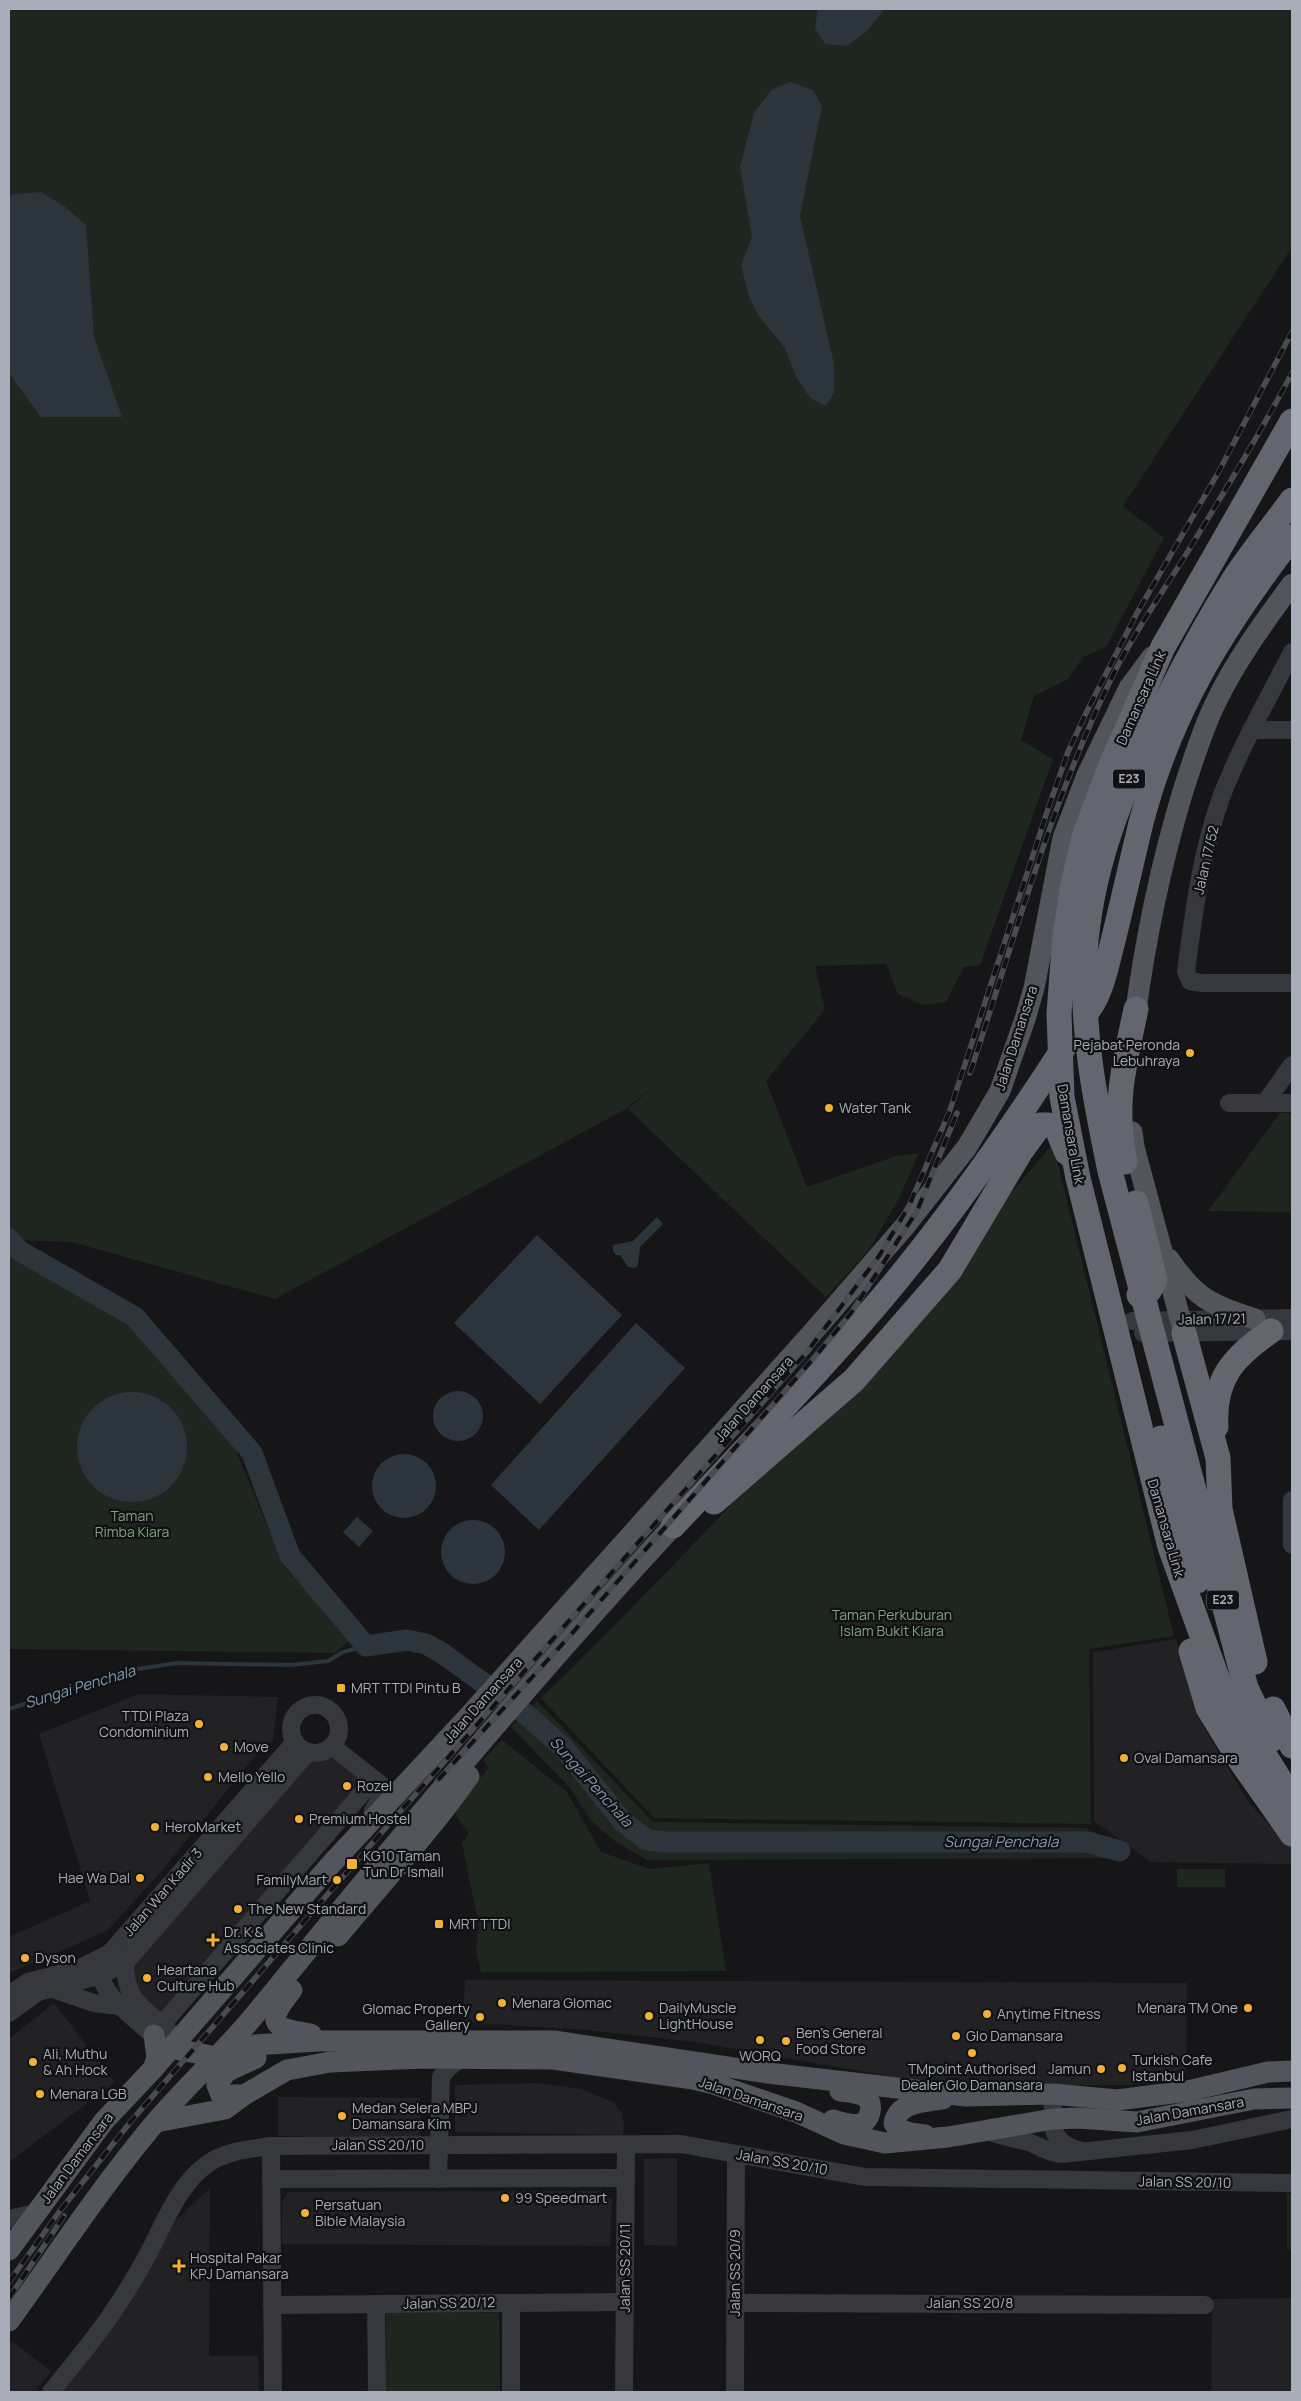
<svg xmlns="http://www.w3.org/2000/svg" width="1301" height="2401" viewBox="0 0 1301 2401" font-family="Manrope,sans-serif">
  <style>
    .built { fill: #222225 }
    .green { fill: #1e261f }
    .water { fill: #2c353c }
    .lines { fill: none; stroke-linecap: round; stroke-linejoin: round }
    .stream { stroke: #2c353c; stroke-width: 4 }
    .river { stroke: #2c353c; stroke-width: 21 }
    .minor { stroke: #37383d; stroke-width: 18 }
    .major { stroke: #53555c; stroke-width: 21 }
    .highway { stroke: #63666e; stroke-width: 25 }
    .rail-casing { stroke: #4a4c52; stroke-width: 5.5 }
    .rail { stroke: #111113; stroke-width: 4; stroke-dasharray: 11; stroke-linecap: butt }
    .poi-dot { fill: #f2b134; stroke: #111113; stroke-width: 2 }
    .labels { text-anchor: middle; stroke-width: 4.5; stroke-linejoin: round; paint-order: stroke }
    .shield { fill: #111113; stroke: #7b7e86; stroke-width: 1 }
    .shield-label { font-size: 12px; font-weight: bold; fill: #a8adb8 }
    .street-label { font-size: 14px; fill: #a8adb8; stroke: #111113 }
    .poi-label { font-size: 14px; fill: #a8adb8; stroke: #111113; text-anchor: start }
    .park-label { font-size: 14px; fill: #7fa381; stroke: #111113 }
    .water-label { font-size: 15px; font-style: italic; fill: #7f9bb3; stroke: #111113 }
  </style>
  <rect width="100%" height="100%" fill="#161618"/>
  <g class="built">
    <path d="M1176 1639 1199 1719 1249 1803 1292 1848V1864L1151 1862 1094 1821 1093 1652Z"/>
    <path d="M139 1694 278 1697 273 1741 256 1755 160 1873 107 1931 9 1973V1937L90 1901 39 1734Z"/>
    <path d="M337 1753 369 1780 161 2018 135 1994 130 1964 307 1760Z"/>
    <path d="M465 1980 1187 1983 1186 2077 1131 2085H940L695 2042 586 2030 463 2022Z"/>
    <path d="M54 2003 115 2082 9 2162V2039Z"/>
    <path d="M537 2083 582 2089 613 2102 622 2113 624 2126 623 2135 455 2132V2085Z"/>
    <path d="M278 2097 420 2098V2137L278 2136Z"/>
    <path d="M677 2158V2246L644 2245V2159Z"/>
    <path d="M210 2188 209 2356H258L259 2392H59L120 2312 176 2220Z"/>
    <path d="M602 2191 612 2200 610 2246 282 2244V2202L288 2192Z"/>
    <path d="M1292 2298V2392H1211L1212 2299Z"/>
    <path d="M12 2341 51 2371 34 2392H9V2346Z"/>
  </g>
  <g class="green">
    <path d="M9 9H1292V247L1123 506 1164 538 1106 647 1083 657 1068 679 1034 696 1021 740 1053 759 980 965 964 967 946 1002 923 1005 898 994 886 964 815 966 825 1010 766 1081 807 1187 896 1156 919 1153 898 1200 869 1250 826 1297 628 1109 657 1083 626 1109 275 1299 72 1242 9 1240Z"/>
    <path d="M1280 1113H1292V1212L1208 1211Z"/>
    <path d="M1053 1144 1174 1636 1089 1649 1091 1824 654 1818 541 1698C722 1522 889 1335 1053 1144Z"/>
    <path d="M9 1254 134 1323 235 1448 284 1567 351 1640 335 1653 9 1649Z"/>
    <path d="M537 1701 653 1822 1086 1828 1111 1841V1858L647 1860 617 1843 591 1821 571 1789 511 1727Z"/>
    <path d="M502 1740 567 1792 601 1852 650 1869 709 1863 726 1971 481 1972 476 1950 479 1927 462 1843 469 1834 452 1810 489 1768 483 1760Z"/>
    <rect x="1177" y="1869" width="48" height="18"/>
    <rect x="1287" y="2193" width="5" height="56"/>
    <path d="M386 2313H499L500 2392H386Z"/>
  </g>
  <g class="water">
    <path d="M818 9H884L867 31 847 46 825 44 815 28Z"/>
    <path d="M790 82 813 90 822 106 800 216 834 364V393L826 406 810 398 796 376 785 348 758 315 749 297 741 265 752 237 740 167 754 113 771 90Z"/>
    <path d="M41 192 64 206 86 225 94 337 122 417H41L9 373V197L14 194Z"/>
    <path d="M657 1217 663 1224 640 1247 638 1265 635 1268 628 1267 620 1255H616L613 1251V1245L633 1241Z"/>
    <path d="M537 1235 622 1315 540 1404 454 1323Z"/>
    <path d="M636 1323 685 1368 539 1530 491 1485Z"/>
    <circle cx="458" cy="1416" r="25"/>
    <circle cx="132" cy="1447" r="55"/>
    <circle cx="404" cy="1486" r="32"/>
    <path d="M357 1517 373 1531 359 1547 343 1532Z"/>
    <circle cx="473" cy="1552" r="32"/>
  </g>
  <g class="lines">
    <path class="stream" d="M9 1709 125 1671 177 1663 291 1665 328 1661 343 1652 366 1646"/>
    <path class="river" d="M9 1239 20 1251 135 1317 252 1453 290 1556 366 1646 407 1640 426 1644 442 1653 523 1712 563 1747 624 1823 647 1840 666 1842H1087L1120 1851"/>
    <g class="minor">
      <path d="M1292 652C1268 699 1241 746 1222 795 1201 852 1194 912 1186 971L1190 981 1202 983H1292"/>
      <path d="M1251 730H1292"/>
      <path d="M1229 1103H1292"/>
      <path d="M1265 1103 1292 1065"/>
      <path d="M1132 1321 1292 1318"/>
      <path d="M1143 1333 1292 1331"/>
      <path d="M1292 1500V1545"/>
      <circle cx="315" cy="1729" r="24"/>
      <path d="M332 1746 386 1789 373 1811"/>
      <path d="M125 1963C125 2001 142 2007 168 2030"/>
      <path d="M50 1988 94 2003 119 2006"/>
      <path d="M9 1995 28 1982 78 1969 110 1953"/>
      <path d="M9 2013 38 1992 101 1975 125 1963 308 1752"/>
      <path d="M160 2023 165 2021 370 1784 372 1778"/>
      <path d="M163 2043C147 2029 97 1994 101 1970 102 1964 107 1958 110 1953L295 1742"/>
      <path d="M1053 2094C1053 2125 1047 2143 1082 2151"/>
      <path d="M985 2130C999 2136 1013 2138 1028 2142 1040 2146 1049 2153 1061 2154L1192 2140 1292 2119"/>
      <path d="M271 2146 273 2392"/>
      <path d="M271 2179 626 2178"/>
      <path d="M438 2179 441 2077 448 2068 461 2058"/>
      <path d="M9 2219 36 2213"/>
      <path d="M511 2303V2392"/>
      <path d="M735 2303 1205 2305"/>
      <path d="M376 2304 377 2392"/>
      <path d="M272 2305 625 2302"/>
      <path d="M51 2392C73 2364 97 2337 116 2307 127 2291 137 2274 146 2258 163 2227 177 2186 206 2165 224 2151 249 2149 271 2146L681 2144 865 2177 1292 2183"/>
      <path d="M624 2392 626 2145"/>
      <path d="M735 2392 736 2154"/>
    </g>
    <g class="major">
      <path d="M1134 1025C1144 946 1160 867 1183 791 1193 761 1202 730 1216 702 1236 660 1265 621 1292 584"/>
      <path d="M1132 1132 1134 1147 1184 1333"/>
      <path d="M1169 1259C1196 1299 1210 1304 1255 1319"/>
      <path d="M338 1936C382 1883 429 1833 469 1776"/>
      <path d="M292 1990C264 2024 273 2028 311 2034"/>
      <path d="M169 2048 217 2057 254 2045 318 2041H554L768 2073 966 2096 1053 2094 1117 2100 1188 2091 1268 2072 1292 2071"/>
      <path d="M153 2069 157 2058 154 2035"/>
      <path d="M244 2095H221L217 2085 226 2072 256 2058"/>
      <path d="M833 2120C841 2122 852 2126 860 2124 870 2122 874 2105 867 2098 860 2092 848 2092 840 2091"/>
      <path d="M156 2122 225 2109 244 2095 287 2070 330 2062 424 2058 553 2059 693 2079 714 2084 796 2112 844 2134 885 2143 948 2137 1053 2119 1078 2118 1137 2122 1254 2099 1292 2098"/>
      <path d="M925 2135 910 2133 897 2128 894 2123C899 2101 925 2102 943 2099"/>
      <path d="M9 2250 104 2121 153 2069 333 1862 468 1717 812 1333 905 1226 967 1147 1000 1091 1025 1019 1034 988 1063 838 1087 775 1129 688 1152 657"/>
      <path d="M9 2321C57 2255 101 2187 154 2124 185 2087 222 2054 253 2017 389 1850 527 1684 673 1526"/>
    </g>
    <g class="highway">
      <path d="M1292 421 1163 647 1112 763 1085 834 1073 884 1065 936 1059 1013 1062 1097 1078 1178 1170 1547 1219 1683 1292 1799"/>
      <path d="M1089 1009C1102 991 1106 967 1112 945 1122 905 1131 864 1141 823 1170 711 1223 627 1292 537"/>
      <path d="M1125 1162C1113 1104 1124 1066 1136 1009"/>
      <path d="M1136 1203 1155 1280 1149 1291 1139 1295"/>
      <path d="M1184 1333 1218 1458 1220 1509 1255 1662"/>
      <path d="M1216 1427C1213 1379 1233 1357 1271 1331"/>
      <path d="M1161 1438 1197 1581"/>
      <path d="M714 1502 854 1380 950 1270 1021 1151 1040 1125H1048L1056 1127 1067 1153"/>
      <path d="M673 1526C735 1460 798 1394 858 1326 934 1240 1001 1145 1063 1049"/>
      <path d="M1191 1651 1208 1708 1240 1760 1292 1834"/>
      <path d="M1273 1709 1292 1746"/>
      <path d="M1271 1740 1246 1688 1110 1171C1095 1100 1081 1028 1085 954 1090 875 1117 803 1151 732 1177 678 1204 626 1236 576 1253 550 1274 525 1292 500"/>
    </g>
    <g class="rail-casing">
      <g id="rail">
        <path d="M970 1073C1015 938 1052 798 1115 671 1135 632 1159 597 1182 561 1220 499 1258 437 1292 373"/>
        <path d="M438 1780 567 1639 813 1359 851 1313 917 1211 957 1113"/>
        <path d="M9 2282 59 2212 132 2120 367 1849 807 1352 879 1256 909 1206 950 1110 1049 806 1068 752 1087 711 1137 613 1218 473 1292 332"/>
        <path d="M9 2298 64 2216"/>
      </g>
    </g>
    <use href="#rail" class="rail"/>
  </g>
  <g class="poi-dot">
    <circle cx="1190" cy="1053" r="5"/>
    <circle cx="829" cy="1108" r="5"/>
    <rect x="336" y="1683" width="10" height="10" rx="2.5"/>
    <circle cx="199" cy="1724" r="5"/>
    <circle cx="224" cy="1747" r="5"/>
    <circle cx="1124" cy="1758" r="5"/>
    <circle cx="208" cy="1777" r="5"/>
    <circle cx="347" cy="1786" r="5"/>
    <circle cx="299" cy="1819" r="5"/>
    <circle cx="155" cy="1827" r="5"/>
    <rect x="346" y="1858" width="12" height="12" rx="2.5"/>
    <circle cx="140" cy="1878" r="5"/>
    <circle cx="337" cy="1880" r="5"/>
    <circle cx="238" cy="1909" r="5"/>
    <rect x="434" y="1919" width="10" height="10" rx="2.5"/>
    <path d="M210.5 1932.5h5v5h5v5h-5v5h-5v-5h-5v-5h5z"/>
    <circle cx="25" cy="1958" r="5"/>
    <circle cx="147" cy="1978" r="5"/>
    <circle cx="502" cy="2003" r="5"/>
    <circle cx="1248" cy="2008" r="5"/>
    <circle cx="987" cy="2014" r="5"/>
    <circle cx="649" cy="2016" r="5"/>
    <circle cx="480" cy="2017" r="5"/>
    <circle cx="956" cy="2036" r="5"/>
    <circle cx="760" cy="2040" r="5"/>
    <circle cx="786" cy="2041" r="5"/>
    <circle cx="972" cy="2053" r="5"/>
    <circle cx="33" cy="2062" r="5"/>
    <circle cx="1122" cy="2068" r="5"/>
    <circle cx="1101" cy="2069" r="5"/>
    <circle cx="40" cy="2094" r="5"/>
    <circle cx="342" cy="2116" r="5"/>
    <circle cx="505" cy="2198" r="5"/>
    <circle cx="305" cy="2213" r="5"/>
    <path d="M176.5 2258.5h5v5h5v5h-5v5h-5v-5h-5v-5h5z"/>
  </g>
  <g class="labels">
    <g class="shield">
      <rect x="1113" y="769.5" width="32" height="19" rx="4"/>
      <rect x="1207" y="1590.5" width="32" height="19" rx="4"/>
    </g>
    <g class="shield-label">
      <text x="1129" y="783">E23</text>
      <text x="1223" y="1604">E23</text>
    </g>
    <g class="street-label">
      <text transform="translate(1141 698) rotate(-66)" y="5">Damansara Link</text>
      <text transform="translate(1206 860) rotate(-77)" y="5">Jalan 17/52</text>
      <text transform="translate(1016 1038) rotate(-72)" y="5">Jalan Damansara</text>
      <text transform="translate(1071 1134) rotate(80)" y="5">Damansara Link</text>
      <text transform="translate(1212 1319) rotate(-1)" y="5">Jalan 17/21</text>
      <text transform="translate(754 1399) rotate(-48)" y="5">Jalan Damansara</text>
      <text transform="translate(1166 1528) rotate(74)" y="5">Damansara Link</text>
      <text transform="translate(483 1700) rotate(-48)" y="5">Jalan Damansara</text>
      <text transform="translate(163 1892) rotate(-49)" y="5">Jalan Wan Kadir 3</text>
      <text transform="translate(751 2099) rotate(19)" y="5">Jalan Damansara</text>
      <text transform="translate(1190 2111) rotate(-10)" y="5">Jalan Damansara</text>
      <text x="378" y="2150">Jalan SS 20/10</text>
      <text transform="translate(77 2158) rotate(-53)" y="5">Jalan Damansara</text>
      <text transform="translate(782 2162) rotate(10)" y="5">Jalan SS 20/10</text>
      <text transform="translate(1185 2182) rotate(1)" y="5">Jalan SS 20/10</text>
      <text transform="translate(625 2268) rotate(-90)" y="5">Jalan SS 20/11</text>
      <text transform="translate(735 2273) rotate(-90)" y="5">Jalan SS 20/9</text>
      <text transform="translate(449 2303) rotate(-1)" y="5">Jalan SS 20/12</text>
      <text x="970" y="2308">Jalan SS 20/8</text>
    </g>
    <g class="poi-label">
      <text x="1180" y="1050" text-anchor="end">Pejabat Peronda<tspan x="1180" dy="16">Lebuhraya</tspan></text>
      <text x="839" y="1113">Water Tank</text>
      <text x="351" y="1693">MRT TTDI Pintu B</text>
      <text x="189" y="1721" text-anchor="end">TTDI Plaza<tspan x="189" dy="16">Condominium</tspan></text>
      <text x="234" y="1752">Move</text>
      <text x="1134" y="1763">Oval Damansara</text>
      <text x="218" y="1782">Mello Yello</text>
      <text x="357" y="1791">Rozel</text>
      <text x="309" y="1824">Premium Hostel</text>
      <text x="165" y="1832">HeroMarket</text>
      <text x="363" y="1861">KG10 Taman<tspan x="363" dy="16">Tun Dr Ismail</tspan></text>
      <text x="130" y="1883" text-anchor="end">Hae Wa Dal</text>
      <text x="327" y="1885" text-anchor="end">FamilyMart</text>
      <text x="248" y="1914">The New Standard</text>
      <text x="449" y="1929">MRT TTDI</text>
      <text x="224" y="1937">Dr. K &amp;<tspan x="224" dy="16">Associates Clinic</tspan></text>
      <text x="35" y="1963">Dyson</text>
      <text x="157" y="1975">Heartana<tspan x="157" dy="16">Culture Hub</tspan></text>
      <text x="512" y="2008">Menara Glomac</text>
      <text x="659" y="2013">DailyMuscle<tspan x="659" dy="16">LightHouse</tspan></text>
      <text x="1238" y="2013" text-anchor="end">Menara TM One</text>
      <text x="470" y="2014" text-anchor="end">Glomac Property<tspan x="470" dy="16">Gallery</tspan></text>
      <text x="997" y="2019">Anytime Fitness</text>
      <text x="796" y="2038">Ben’s General<tspan x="796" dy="16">Food Store</tspan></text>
      <text x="966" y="2041">Glo Damansara</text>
      <text x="43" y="2059">Ali, Muthu<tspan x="43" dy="16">&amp; Ah Hock</tspan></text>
      <text x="760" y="2061" text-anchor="middle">WORQ</text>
      <text x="1132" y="2065">Turkish Cafe<tspan x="1132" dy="16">Istanbul</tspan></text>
      <text x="972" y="2074" text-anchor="middle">TMpoint Authorised<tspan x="972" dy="16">Dealer Glo Damansara</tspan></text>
      <text x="1091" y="2074" text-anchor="end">Jamun</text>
      <text x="50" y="2099">Menara LGB</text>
      <text x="352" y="2113">Medan Selera MBPJ<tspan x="352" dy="16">Damansara Kim</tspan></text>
      <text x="515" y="2203">99 Speedmart</text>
      <text x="315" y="2210">Persatuan<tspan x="315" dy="16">Bible Malaysia</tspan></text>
      <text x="190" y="2263">Hospital Pakar<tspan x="190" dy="16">KPJ Damansara</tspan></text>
    </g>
    <g class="park-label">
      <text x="132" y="1521">Taman<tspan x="132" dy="16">Rimba Kiara</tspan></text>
      <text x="892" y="1620">Taman Perkuburan<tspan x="892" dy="16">Islam Bukit Kiara</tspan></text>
    </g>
    <g class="water-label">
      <text transform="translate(80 1687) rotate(-17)" y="5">Sungai Penchala</text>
      <text transform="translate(591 1782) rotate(48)" y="5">Sungai Penchala</text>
      <text x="1001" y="1847">Sungai Penchala</text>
    </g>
  </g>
  <rect width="1301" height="2401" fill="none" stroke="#a8adb8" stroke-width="20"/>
</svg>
